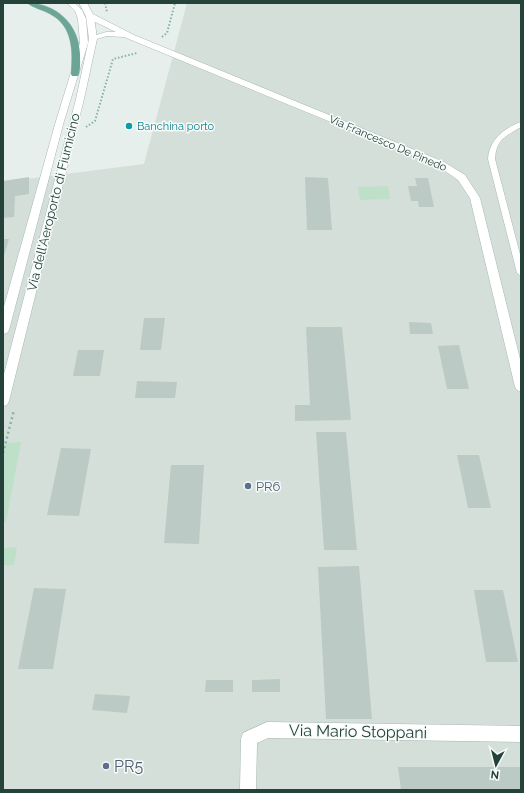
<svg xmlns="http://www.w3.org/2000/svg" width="524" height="793" viewBox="0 0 524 793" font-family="Raleway,sans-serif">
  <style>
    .built { fill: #d4dfda }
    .green { fill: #bfe0c8 }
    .building { fill: #bbcac4 }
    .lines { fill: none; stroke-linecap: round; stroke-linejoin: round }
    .service-casing { stroke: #a8b8b2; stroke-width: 1 }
    .minor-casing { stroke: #a8b8b2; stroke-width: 1 }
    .tertiary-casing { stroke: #a8b8b2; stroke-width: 1 }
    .primary-casing { stroke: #c2cac8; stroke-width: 1 }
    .path-far1 { stroke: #86b3a5; stroke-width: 2; stroke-dasharray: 1.5 2; stroke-linecap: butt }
    .path { stroke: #86b3a5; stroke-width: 2.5; stroke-dasharray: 2 3; stroke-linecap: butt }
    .service { fill: #fff; fill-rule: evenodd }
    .minor { fill: #fff; fill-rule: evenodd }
    .tertiary { fill: #fff; fill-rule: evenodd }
    .primary { fill: #6aa596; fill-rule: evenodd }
    .culture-dot { fill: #0f9aa8; stroke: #f7fbf9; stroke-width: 1.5 }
    .service-dot { fill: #5c6f8a; stroke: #f7fbf9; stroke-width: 1.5 }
    .labels { text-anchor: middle; stroke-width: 3; stroke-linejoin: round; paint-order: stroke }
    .far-culture-label { font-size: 11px; fill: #0d838f; stroke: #f7fbf9; text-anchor: start }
    .far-street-label { font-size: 11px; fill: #24423a; stroke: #f7fbf9 }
    .street-label { font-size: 13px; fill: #24423a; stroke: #f7fbf9 }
    .service-label { font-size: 13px; fill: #4e5e75; stroke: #f7fbf9; text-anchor: start }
    .near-street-label { font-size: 16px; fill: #24423a; stroke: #f7fbf9 }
    .near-service-label { font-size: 16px; fill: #4e5e75; stroke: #f7fbf9; text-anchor: start }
  </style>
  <rect width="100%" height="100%" fill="#e6efeb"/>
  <path class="built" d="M187 3H521V790H3V182L144 164Z"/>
  <g class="green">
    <path d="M388 186 390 199 360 200 358 187Z"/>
    <path d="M21 442 6 522H3V443Z"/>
    <path d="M17 547 14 565H3V548Z"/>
  </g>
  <g class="building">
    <path d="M29 177V194L15 196 14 217 3 218V181Z"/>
    <path d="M305 177 328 178 332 230H307Z"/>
    <path d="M415 178H428L434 207H419L418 201H411L408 186H417Z"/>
    <path d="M3 239H9L3 259Z"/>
    <path d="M144 318H165L161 350H140Z"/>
    <path d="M409 322 431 323 433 334H410Z"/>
    <path d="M306 327H342L351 420 295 421V405H310Z"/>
    <path d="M459 345 469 389H447L438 346Z"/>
    <path d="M78 350H104L100 376H73Z"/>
    <path d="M137 381 177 382 175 398H135Z"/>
    <path d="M316 432H346L357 550H324Z"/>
    <path d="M61 448 91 449 79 516 47 515Z"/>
    <path d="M457 455H479L491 508H468Z"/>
    <path d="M171 465H204L199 544 164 543Z"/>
    <path d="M359 566 372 719H326L318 567Z"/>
    <path d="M34 588 66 589 53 669H18Z"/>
    <path d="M474 590H503L518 662H486Z"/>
    <path d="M280 679V692H252V680Z"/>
    <path d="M206 680H233V692H205Z"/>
    <path d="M95 694 130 696 127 713 92 710Z"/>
    <path d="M398 767H521V790H401Z"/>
  </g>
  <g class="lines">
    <g class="service-casing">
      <path id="service" d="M521 122V127C506 136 496 139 495 159L521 258V276L517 273 488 159C489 140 504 128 521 122Z"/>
    </g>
    <g class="minor-casing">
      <g id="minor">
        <path d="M87 14H93L134 35 444 162 465 175 480 198 521 363V392L517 390 515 387 470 198 458 180 438 166 124 37 107 36 90 41V37L106 32H116L87 18Z"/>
        <path d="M267 722 521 726V742L268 738 257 743 256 790H240L241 739 243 733Z"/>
      </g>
    </g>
    <g class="tertiary-casing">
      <g id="tertiary">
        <path d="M67 3H75L82 10 86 19 88 43 64 121 9 330 7 333 3 334V310L56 121 80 43 78 19 75 11Z"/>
        <path d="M79 3H87L94 16 97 39 84 99 9 401 7 405 3 406V378L76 99 89 39 86 16Z"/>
      </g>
    </g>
    <g class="primary-casing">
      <path id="primary" d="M27 3C57 3 79 25 80 54 80 61 81 70 78 76H72L71 74C73 51 73 26 50 14 43 10 33 8 27 3Z"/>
    </g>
    <g class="path-far1">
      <path d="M105 3 107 12"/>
      <path d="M162 37 167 33 175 3"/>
      <path d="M86 127 95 121 113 59 137 53"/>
    </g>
    <path class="path" d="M3 453 14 410"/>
    <use href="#service" class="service"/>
    <use href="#minor" class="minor"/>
    <use href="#tertiary" class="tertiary"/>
    <use href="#primary" class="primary"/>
  </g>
  <circle class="culture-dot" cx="129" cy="126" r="4"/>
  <g class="service-dot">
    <circle cx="248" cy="486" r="4"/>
    <circle cx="106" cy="766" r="4"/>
  </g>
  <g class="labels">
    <g class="far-culture-label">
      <text x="137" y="130">Banchina porto</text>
    </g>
    <g class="far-street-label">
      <text transform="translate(388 143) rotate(23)" y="4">Via Francesco De Pinedo</text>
    </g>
    <g class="street-label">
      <text transform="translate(53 202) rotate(-76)" y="5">Via dell'Aeroporto di Fiumicino</text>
    </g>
    <g class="service-label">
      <text x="256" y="491">PR6</text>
    </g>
    <g class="near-street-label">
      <text transform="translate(358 731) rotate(1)" y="6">Via Mario Stoppani</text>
    </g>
    <g class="near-service-label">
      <text x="114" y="772">PR5</text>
    </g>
  </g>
  <rect width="524" height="793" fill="none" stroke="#24423a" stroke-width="8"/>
  <g transform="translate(496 765) rotate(187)" stroke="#f7fbf9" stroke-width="3" paint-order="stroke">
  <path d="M0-3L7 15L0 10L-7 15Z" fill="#24423a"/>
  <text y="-6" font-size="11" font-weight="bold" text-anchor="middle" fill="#24423a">N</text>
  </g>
</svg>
